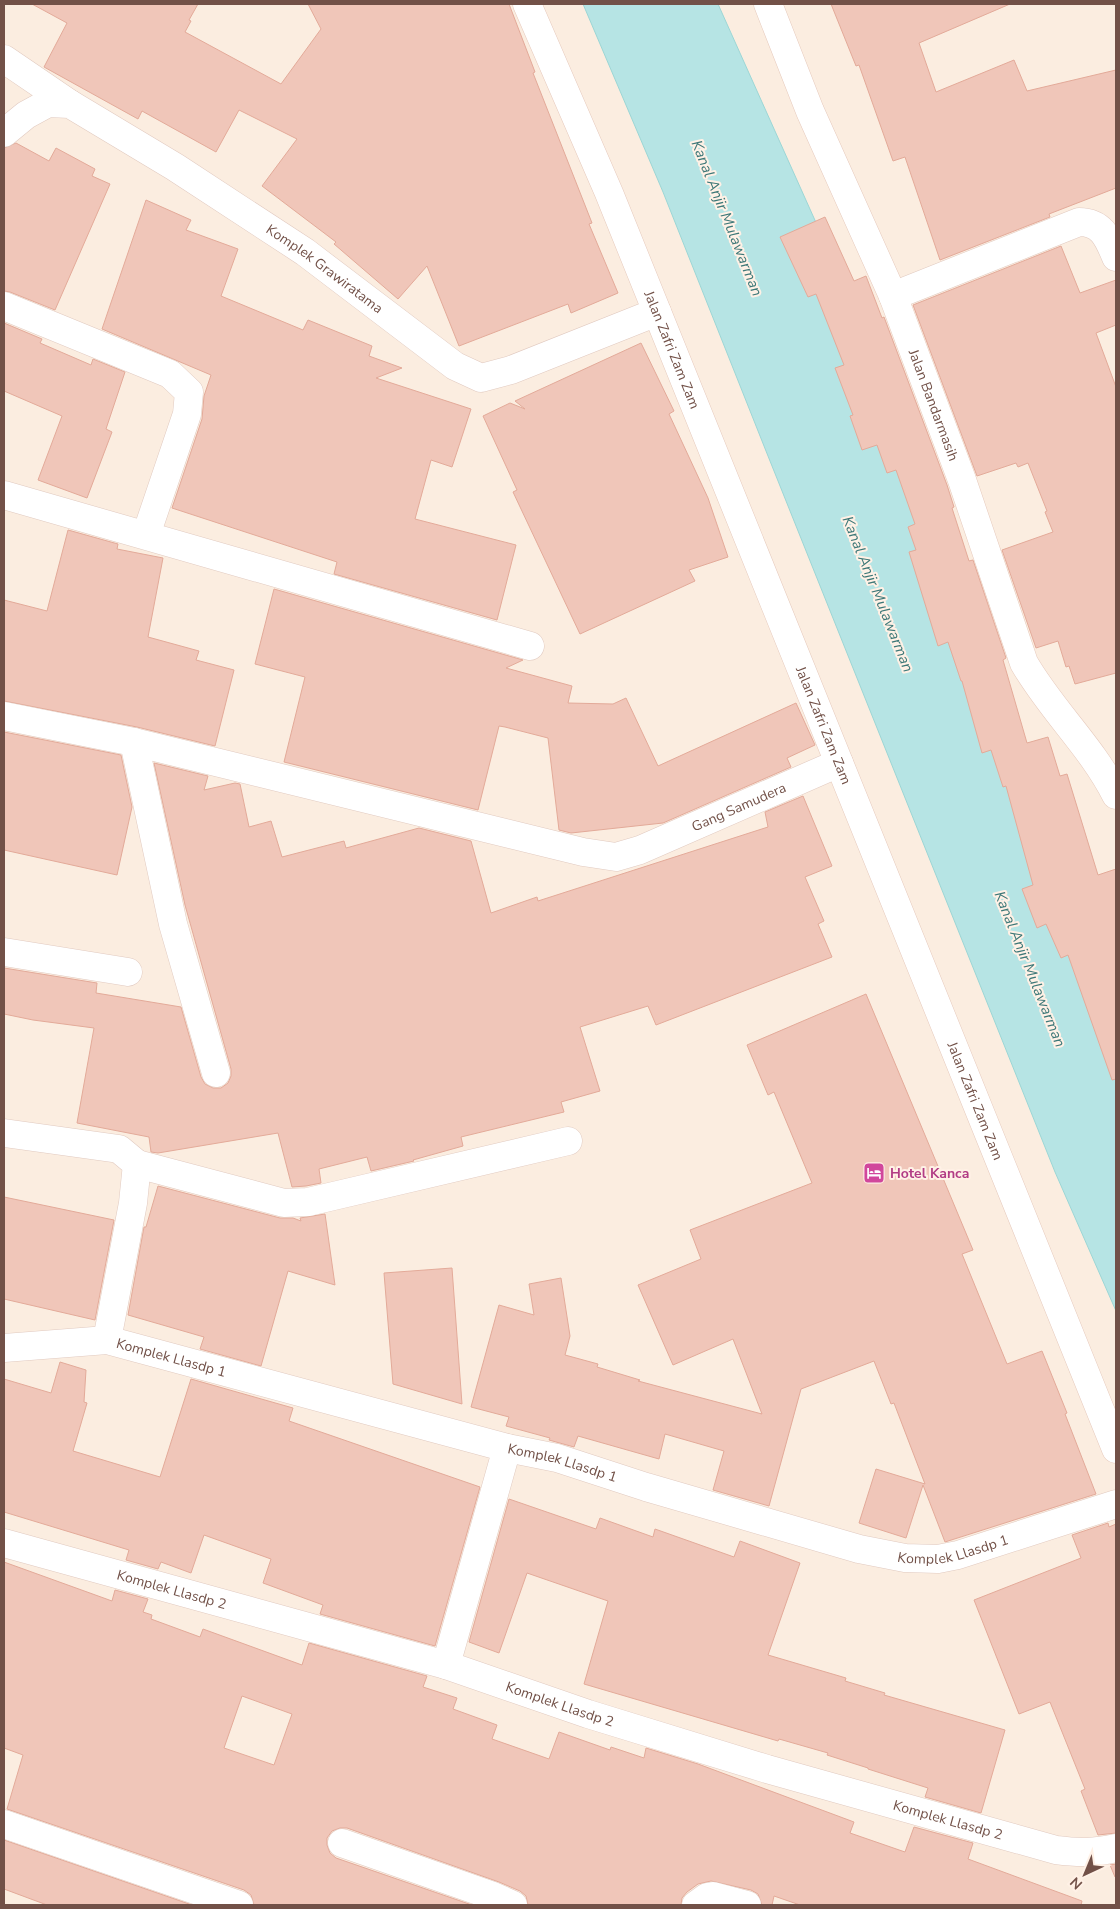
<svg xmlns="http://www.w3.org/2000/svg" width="1120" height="1909" viewBox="0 0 1120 1909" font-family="'Nunito Sans',sans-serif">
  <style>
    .water { fill: #b6e4e4; stroke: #9cd6d5 }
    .building { fill: #f0c6b9; stroke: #e3aa99; fill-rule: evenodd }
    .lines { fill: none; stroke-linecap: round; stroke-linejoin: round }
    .street-casing { stroke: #e1cac0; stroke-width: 29 }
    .secondary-casing { stroke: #e6cabd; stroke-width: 29 }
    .street { stroke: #fff; stroke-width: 28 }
    .secondary { stroke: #fff; stroke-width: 28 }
    .labels { text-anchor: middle; stroke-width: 4; stroke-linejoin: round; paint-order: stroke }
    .street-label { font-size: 14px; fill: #725148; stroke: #fff1e6 }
    .hotel-label { font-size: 14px; font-weight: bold; fill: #b23c85; stroke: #fff1e6; text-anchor: start }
    .water-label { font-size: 15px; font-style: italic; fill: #3c7777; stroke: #fff1e6 }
  </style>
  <rect width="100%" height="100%" fill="#fbede0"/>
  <path class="water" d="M583 4H718L818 227 1016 757 1109 916 1116 940V1311L1055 1172 766 451 663 192Z"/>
  <g class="building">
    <path d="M32 4H198L189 20 191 21 185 32 281 84 321 29 308 4H509L535 72 533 73 592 223 589 224 618 293 571 313 568 304 459 346 427 266 398 299 334 244 336 242 262 186 297 139 239 110 216 152 142 111 138 119 44 67 67 23Z"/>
    <path d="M831 4H1010L919 43 936 92 1014 60 1027 91 1116 70V188L1049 214 1050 217 940 260 905 157 893 161 859 65 856 66Z"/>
    <path d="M16 143 49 161 56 148 95 169 92 176 110 184 55 310 10 292 4 291V148Z"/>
    <path d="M146 200 191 220 186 230 238 249 221 296 303 330 308 320 372 346 369 356 402 368 376 378 471 409 452 467 431 460 415 519 516 545 497 620 334 574 337 562 172 508 202 419 204 396 211 375 102 329Z"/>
    <path d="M825 217 854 281 866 276 882 318 884 317 947 485 954 507 952 508 969 561 973 560 1006 658 1003 660 1027 743 1048 737 1060 776 1067 774 1098 875 1116 869V1079L1112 1080 1068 955 1061 958 1046 924 1037 928 1022 889 1033 885 1006 786 1003 787 991 750 982 753 962 681H961L948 642 938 646 909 552 916 550 908 527 915 524 896 470 887 473 877 445 862 450 850 416 853 415 835 368 844 365 816 294 808 297 780 237Z"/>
    <path d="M1061 246 1080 293 1116 280V325L1096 333 1116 387V673L1075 684 1069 666 1066 667 1058 641 1036 648 1002 550 1053 532 1045 512 1047 511 1028 463 1018 467 1016 463 977 476 913 305Z"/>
    <path d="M4 323 42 339 40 343 91 365 93 359 125 372 106 429 112 432 87 498 38 480 62 416 4 391Z"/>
    <path d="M641 343 674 411 669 414 708 498 728 557 689 570 695 581 580 634 513 492 517 490 483 416 510 403 525 409 515 401Z"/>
    <path d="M68 530 118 544 117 549 163 558 148 637 199 651 196 660 234 670 215 746 137 727 4 701V600L47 611Z"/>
    <path d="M274 589 523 660 506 668 572 686 568 703 613 704 626 698 658 766 796 703 815 745 787 758 791 767 663 823 571 833 559 830 548 738 505 727 499 726 478 810 284 762 305 677 255 664Z"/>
    <path d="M4 732 121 755 132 807 117 875 4 850Z"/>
    <path d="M154 763 208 776 204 790 235 783 240 784 249 827 271 821 282 857 344 841 346 848 419 828 471 841 491 913 537 897 538 901 768 827 765 812 803 796 832 866 805 877 824 921 818 924 832 957 656 1025 648 1006 580 1027 600 1091 561 1102 564 1112 461 1137 463 1146 413 1160 414 1161 371 1171 367 1157 319 1169 321 1183 306 1186 292 1187 278 1133 158 1153 151 1152 149 1137 77 1123 94 1028 33 1020 4 1014V968L97 983 96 993 181 1007 201 1077 205 1084 213 1088H221L228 1083 231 1076V1069L185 905Z"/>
    <path d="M866 994 973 1250 962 1254 1007 1364 1042 1351 1067 1413 1065 1414 1096 1494 945 1542 923 1485 906 1538 859 1523 876 1469 925 1484 894 1403 891 1404 874 1361 801 1389 769 1506 713 1490 724 1451 665 1434 659 1459 578 1436 574 1447 549 1440 550 1438 506 1426 509 1417 471 1407 499 1305 534 1315 529 1284 561 1278 570 1336 565 1355 598 1364 597 1367 640 1380 638 1381 762 1414 733 1339 673 1365 638 1285 701 1259 690 1230 812 1183 774 1092 768 1095 747 1045Z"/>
    <path d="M158 1186 280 1218H293L301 1221 300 1218 325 1214 335 1285 288 1271 261 1366 200 1349 204 1337 128 1315 144 1227H146Z"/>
    <path d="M4 1197 114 1220 95 1320 4 1299Z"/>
    <path d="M452 1268 462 1404 393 1384 384 1273Z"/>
    <path d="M60 1362 86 1370 84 1402 87 1403 73 1451 160 1477 191 1379 293 1408 289 1421 480 1487 435 1646 320 1614 323 1605 263 1583 271 1559 204 1535 191 1573 161 1562 158 1569 126 1560 129 1550 4 1512V1379L51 1393Z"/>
    <path d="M509 1499 596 1529 600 1518 653 1537 655 1529 734 1557 740 1541 800 1563 768 1655 846 1678 845 1681 885 1693 884 1695 1005 1730 981 1813 925 1797 928 1788 868 1769V1768L827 1755 828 1753 779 1739 778 1741 584 1684 608 1601 527 1573 499 1653 469 1642Z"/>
    <path d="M1108 1523 1109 1527 1116 1524V1833L1098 1835 1081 1791 1085 1789 1050 1702 1019 1714 974 1600 1081 1558 1072 1535Z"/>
    <path d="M4 1562 112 1601 115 1590 148 1599 143 1612 152 1615 151 1619 200 1637 203 1629 302 1665 309 1643 427 1676 423 1687 457 1698 453 1709 497 1725 492 1739 549 1759 559 1732 610 1750 611 1747 644 1758 646 1748 698 1764 854 1822 850 1833 905 1852 914 1827 973 1843 968 1859 1082 1901 1081 1905H800L774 1896 772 1905H762L758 1894 751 1890 711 1881 698 1884 687 1892 682 1898 681 1905H528L526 1896 520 1891 499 1882 347 1828H340L332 1831 327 1838V1845L330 1853 336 1858 472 1905H254L251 1895 244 1890 7 1809 23 1755 4 1748ZM242 1696 292 1714 274 1765 224 1748Z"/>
    <path d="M4 1840 192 1905H47L4 1889Z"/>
    <path d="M1116 1864V1877H1115L1110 1865Z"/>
  </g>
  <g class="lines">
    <g class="street-casing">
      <g id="street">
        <path d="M4 59 70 104"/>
        <path id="s1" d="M4 133 26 115 48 103 70 104 175 167 305 252 455 366 481 378 511 370 657 312"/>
        <path d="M893 296 1079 222C1102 222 1108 238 1116 257"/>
        <path d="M4 306 170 374 189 392 187 414 146 535"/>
        <path d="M4 495 530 646"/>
        <path id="s2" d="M4 716 134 742 583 852 616 857 640 850 839 763"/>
        <path d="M134 742 173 924 216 1073"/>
        <path d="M4 952 128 972"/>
        <path d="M4 1133 119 1149 137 1164 133 1203 107 1340"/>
        <path d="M137 1164 284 1203 308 1202 568 1141"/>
        <path id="s3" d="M4 1348 107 1340 507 1448 557 1458 646 1487 859 1549 905 1558 938 1559 958 1555 1116 1504"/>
        <path id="s4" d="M4 1543 446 1665 588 1714 767 1769 1056 1850C1079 1853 1094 1853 1116 1848"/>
        <path d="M446 1665 507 1448"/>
        <path d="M4 1824 239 1905"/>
        <path d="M342 1843 493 1896 513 1905"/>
        <path d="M696 1905 707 1897 713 1896 747 1905"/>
      </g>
    </g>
    <g class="secondary-casing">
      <g id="secondary">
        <path id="s5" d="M527 4 609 193 1116 1449"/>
        <path id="s6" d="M768 4 810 111 893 296 962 480 1024 663C1051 710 1092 747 1116 795"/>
      </g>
    </g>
    <use href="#street" class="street"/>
    <use href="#secondary" class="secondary"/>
  </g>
  <defs>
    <g id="hotel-square" transform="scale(1.125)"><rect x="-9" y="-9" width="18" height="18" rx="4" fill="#d1479c" stroke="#fff1e6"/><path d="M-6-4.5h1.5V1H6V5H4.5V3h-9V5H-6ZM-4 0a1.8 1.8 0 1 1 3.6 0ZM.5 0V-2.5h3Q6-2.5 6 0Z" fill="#fff"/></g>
  </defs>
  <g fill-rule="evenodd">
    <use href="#hotel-square" x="874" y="1173"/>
  </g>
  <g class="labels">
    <g class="street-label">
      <text dy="5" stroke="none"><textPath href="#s1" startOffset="379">Komplek Grawiratama</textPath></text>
      <text dy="5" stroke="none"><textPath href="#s5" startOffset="375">Jalan Zafri Zam Zam</textPath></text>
      <text dy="5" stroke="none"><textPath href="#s6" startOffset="434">Jalan Bandarmasih</textPath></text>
      <text dy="5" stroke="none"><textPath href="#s5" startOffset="780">Jalan Zafri Zam Zam</textPath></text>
      <text dy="5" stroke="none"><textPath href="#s2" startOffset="761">Gang Samudera</textPath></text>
      <text dy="5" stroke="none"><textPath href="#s5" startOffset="1185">Jalan Zafri Zam Zam</textPath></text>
      <text dy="5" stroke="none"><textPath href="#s3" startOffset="170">Komplek Llasdp 1</textPath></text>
      <text dy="5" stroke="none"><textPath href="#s3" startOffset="575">Komplek Llasdp 1</textPath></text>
      <text dy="5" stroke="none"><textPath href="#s3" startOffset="980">Komplek Llasdp 1</textPath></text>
      <text dy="5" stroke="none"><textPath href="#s4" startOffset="174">Komplek Llasdp 2</textPath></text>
      <text dy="5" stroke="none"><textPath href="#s4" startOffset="579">Komplek Llasdp 2</textPath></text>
      <text dy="5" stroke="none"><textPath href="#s4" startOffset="984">Komplek Llasdp 2</textPath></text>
    </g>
    <g class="hotel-label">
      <text x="890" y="1178">Hotel Kanca</text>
    </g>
    <g class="water-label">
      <text transform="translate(727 218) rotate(68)" y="5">Kanal Anjir Mulawarman</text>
      <text transform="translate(878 594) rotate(68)" y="5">Kanal Anjir Mulawarman</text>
      <text transform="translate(1030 969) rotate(68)" y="5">Kanal Anjir Mulawarman</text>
    </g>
  </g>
  <rect width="1120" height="1909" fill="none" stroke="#725148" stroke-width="10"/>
  <g transform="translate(1085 1874) rotate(224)" stroke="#fff1e6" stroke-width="4" paint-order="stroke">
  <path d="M0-4L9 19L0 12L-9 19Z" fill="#725148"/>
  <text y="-8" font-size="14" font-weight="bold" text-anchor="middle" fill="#725148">N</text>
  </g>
</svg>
